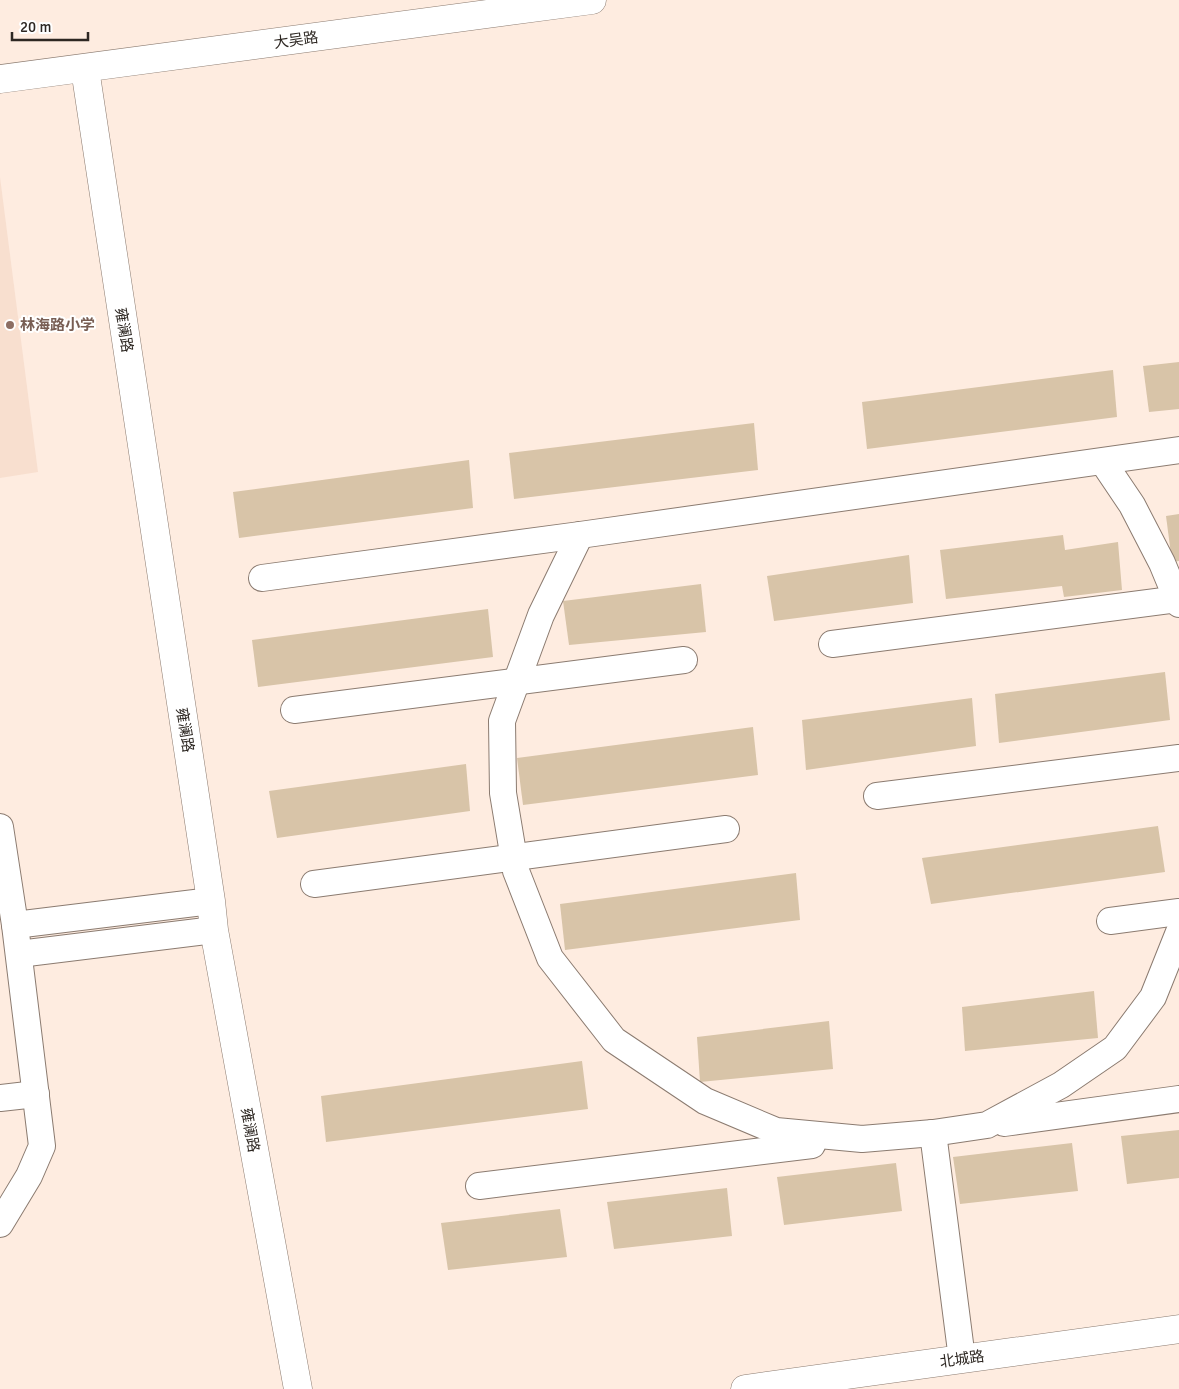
<svg xmlns="http://www.w3.org/2000/svg" width="1179" height="1389" viewBox="0 0 1179 1389" font-family="Signika,'Noto Sans SC',sans-serif">
  <style>
    .built { fill: #f8dfcf }
    .building { fill: #d8c4a8 }
    .lines { fill: none; stroke-linecap: round; stroke-linejoin: round }
    .street-casing { stroke: #8b7b70; stroke-width: 28 }
    .secondary-casing { stroke: #8b7b70; stroke-width: 29 }
    .street { stroke: #fff; stroke-width: 26 }
    .secondary { stroke: #fff; stroke-width: 28 }
    .education-dot { fill: #8d6e63; stroke: #fff; stroke-width: 2 }
    .labels { text-anchor: middle; stroke-width: 4; stroke-linejoin: round; paint-order: stroke }
    .street-label { font-size: 15px; fill: #2d2722; stroke: #fff }
    .education-label { font-size: 15px; font-weight: bold; fill: #785e54; stroke: #fff; text-anchor: start }
  </style>
  <rect width="100%" height="100%" fill="#feece0"/>
  <path class="built" d="M0 177 38 472 0 478Z"/>
  <g class="building">
    <path d="M1179 362V409L1149 412 1143 366Z"/>
    <path d="M1113 370 1117 417 867 449 862 402Z"/>
    <path d="M754 423 758 470 514 499 509 453Z"/>
    <path d="M469 460 473 508 239 538 233 492Z"/>
    <path d="M1179 514V561L1172 562 1166 516Z"/>
    <path d="M1063 535 1065 550 1118 542 1122 590 1064 597 1062 586 946 599 940 550Z"/>
    <path d="M909 555 913 603 774 621 767 576Z"/>
    <path d="M701 584 706 632 569 645 563 601Z"/>
    <path d="M488 609 493 657 258 687 252 640Z"/>
    <path d="M1165 672 1170 720 999 743 995 694Z"/>
    <path d="M972 698 976 746 806 770 802 720Z"/>
    <path d="M753 727 758 775 523 805 517 758Z"/>
    <path d="M466 764 470 811 277 838 269 791Z"/>
    <path d="M1158 826 1165 872 931 904 922 858Z"/>
    <path d="M796 873 800 920 565 950 560 904Z"/>
    <path d="M1094 991 1098 1038 965 1051 962 1007Z"/>
    <path d="M829 1021 833 1069 700 1082 697 1037Z"/>
    <path d="M582 1061 588 1109 326 1142 321 1096Z"/>
    <path d="M1179 1130V1178L1127 1184 1121 1136Z"/>
    <path d="M1072 1143 1078 1191 960 1204 953 1157Z"/>
    <path d="M896 1163 902 1211 784 1225 777 1177Z"/>
    <path d="M727 1188 732 1236 614 1249 607 1202Z"/>
    <path d="M560 1209 567 1257 448 1270 441 1223Z"/>
  </g>
  <g class="lines">
    <g class="street-casing">
      <g id="street">
        <path d="M1103 462 1132 505 1162 563 1179 604"/>
        <path d="M580 535 541 615 502 721 503 793 516 871 550 958 614 1040 705 1101 776 1131 862 1139 933 1133 987 1125 1061 1085 1115 1048 1153 997 1179 932"/>
        <path d="M262 578 580 535 1179 450"/>
        <path d="M832 644 1179 599"/>
        <path d="M294 710 684 660"/>
        <path d="M877 796 1179 758"/>
        <path d="M0 827 15 925 42 1146 29 1176 0 1224"/>
        <path d="M314 884 726 829"/>
        <path d="M1110 921 1179 912"/>
        <path d="M15 925 211 901"/>
        <path d="M19 954 214 930"/>
        <path d="M0 1098 36 1094"/>
        <path d="M1004 1123 1179 1099"/>
        <path d="M933 1133 962 1359"/>
        <path d="M479 1186 812 1145"/>
      </g>
    </g>
    <g class="secondary-casing">
      <g id="secondary">
        <path d="M85 69 211 901 214 930 298 1389"/>
        <path d="M0 79 592 0"/>
        <path d="M745 1389 1179 1329"/>
      </g>
    </g>
    <use href="#street" class="street"/>
    <use href="#secondary" class="secondary"/>
  </g>
  <circle class="education-dot" cx="10" cy="325" r="5"/>
  <g class="labels">
    <g class="street-label">
      <text transform="translate(296 40) rotate(-8)" y="5">大吴路</text>
      <text transform="translate(124 330) rotate(81)" y="5">雍澜路</text>
      <text transform="translate(185 730) rotate(81)" y="5">雍澜路</text>
      <text transform="translate(250 1130) rotate(80)" y="5">雍澜路</text>
      <text transform="translate(962 1359) rotate(-8)" y="5">北城路</text>
    </g>
    <g class="education-label">
      <text x="20" y="330">林海路小学</text>
    </g>
  </g>
  <path d="M12 32v8h76v-8" fill="none" stroke="#2d2722" stroke-width="2.5"/>
  <text x="20" y="32" font-size="15" fill="#2d2722" stroke="#ffffff" stroke-width="4" paint-order="stroke">20 m</text>
</svg>
